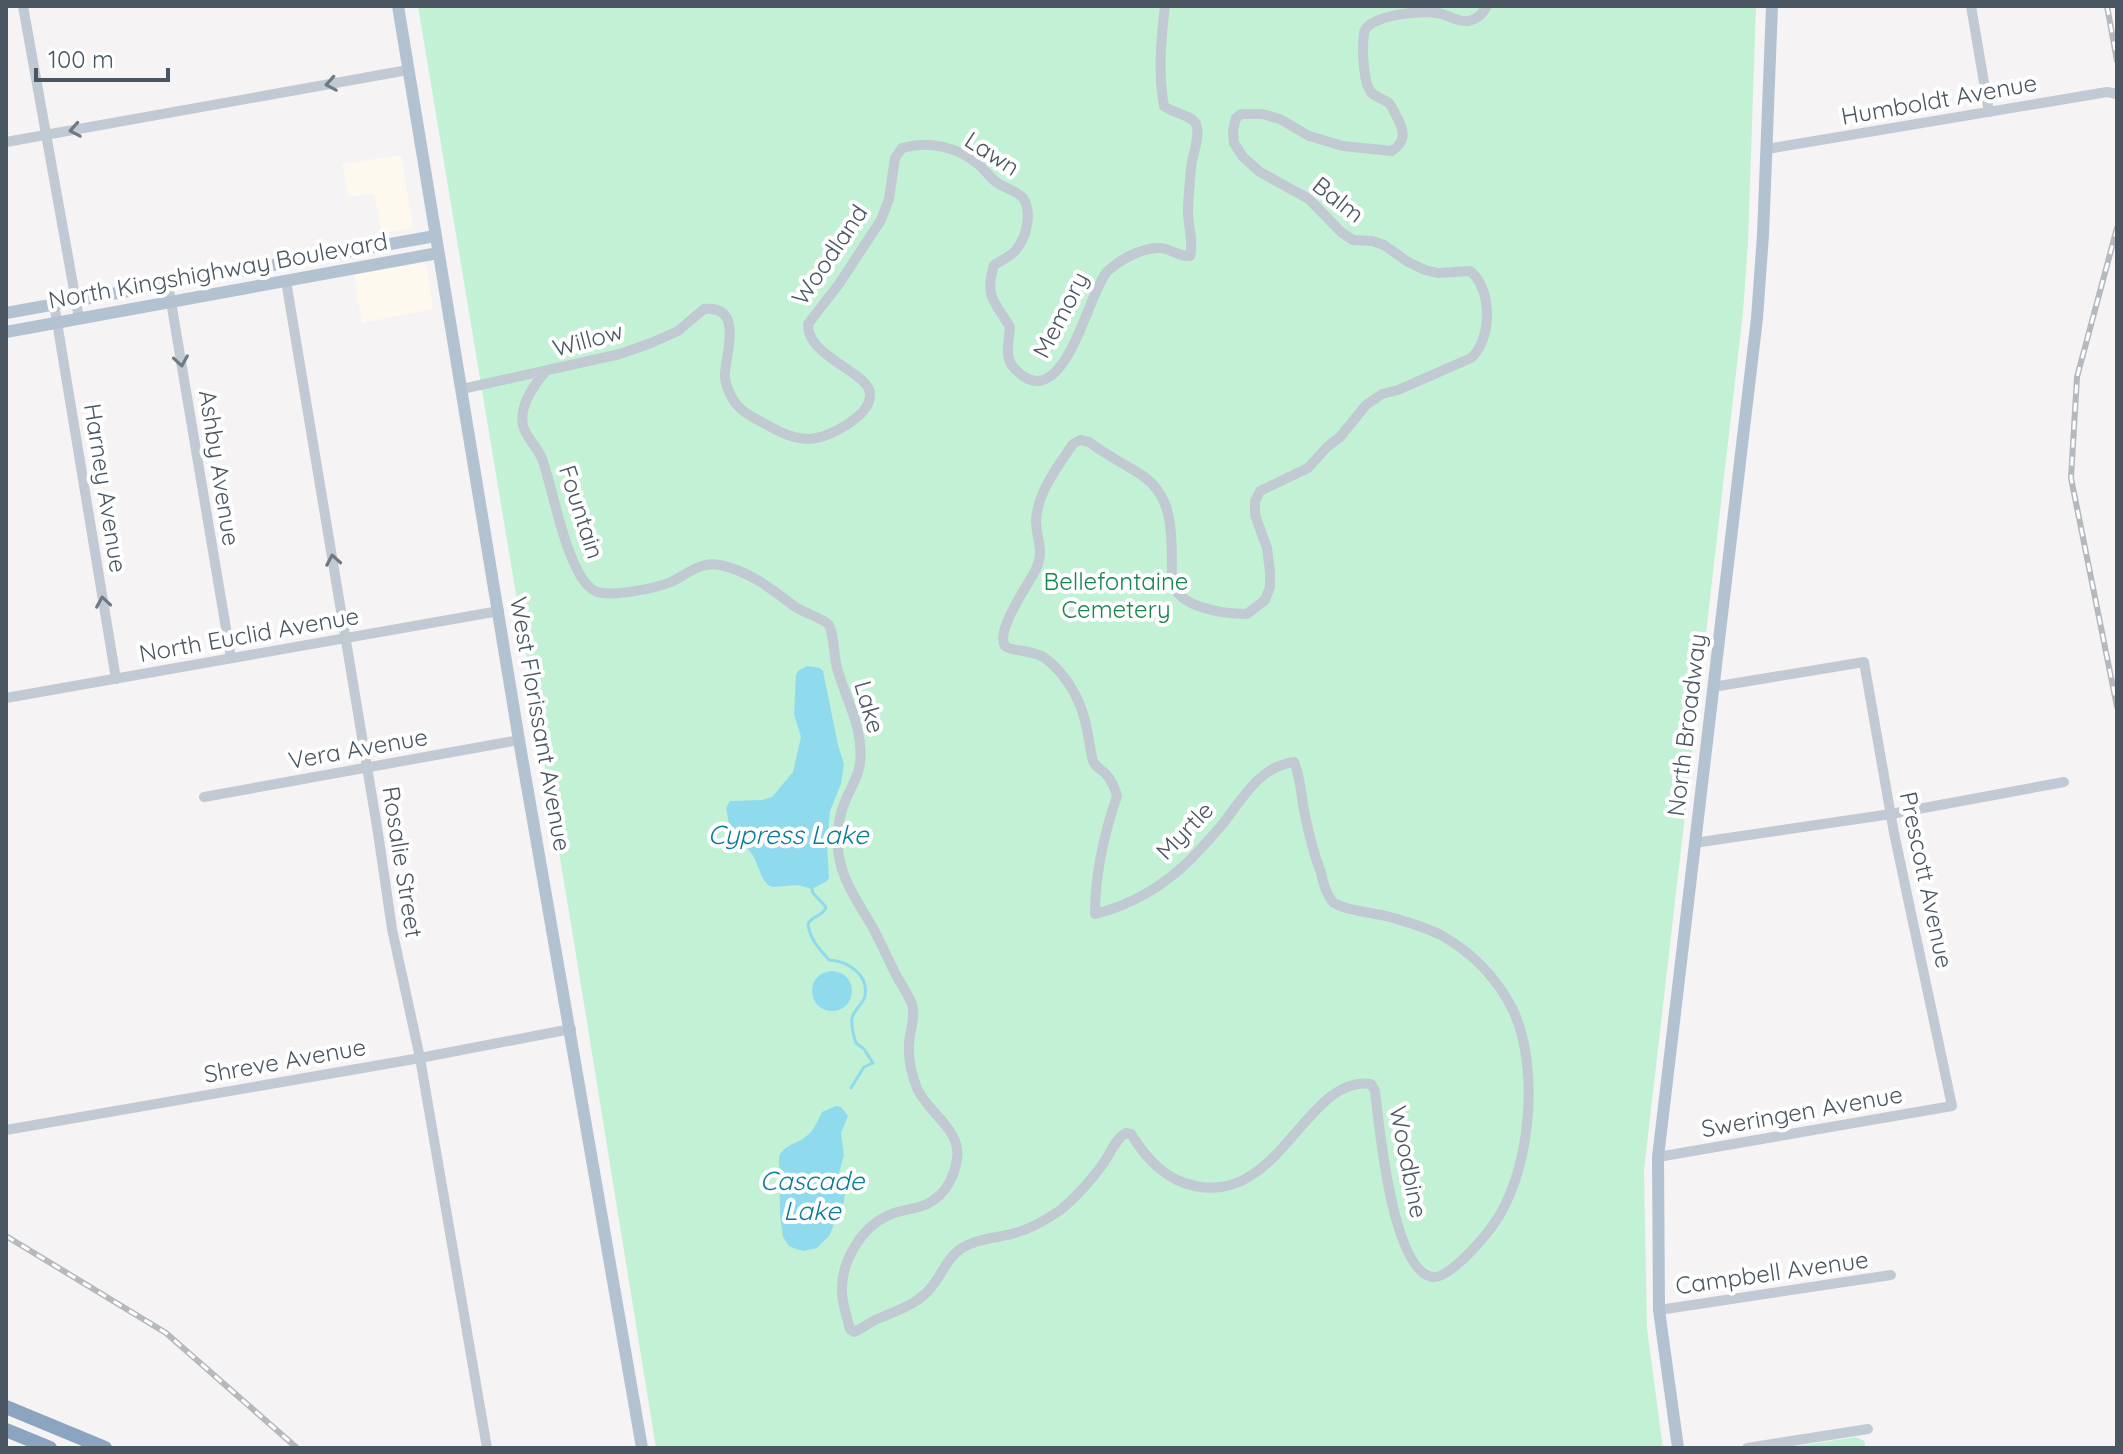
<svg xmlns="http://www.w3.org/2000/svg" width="2123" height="1454" viewBox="0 0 2123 1454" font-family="Quicksand,sans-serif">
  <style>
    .commercial { fill: #fdf9ef }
    .green { fill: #c3f1d5 }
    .water { fill: #90daee }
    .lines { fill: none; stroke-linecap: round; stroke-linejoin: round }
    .stream { stroke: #90daee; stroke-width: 3 }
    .minor { stroke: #c1cad2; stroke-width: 10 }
    .major { stroke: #b3c2d1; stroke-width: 12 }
    .highway { stroke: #8ba5c1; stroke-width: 14 }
    .rail-casing { stroke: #b5b8bd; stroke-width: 6 }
    .rail { stroke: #fff; stroke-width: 3; stroke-dasharray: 9; stroke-linecap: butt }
    .oneway { stroke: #6e7983 }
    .labels { text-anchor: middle; stroke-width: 8; stroke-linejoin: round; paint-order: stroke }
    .street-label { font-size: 24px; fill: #4a5661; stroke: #fff }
    .park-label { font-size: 24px; fill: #17864f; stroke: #fff }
    .water-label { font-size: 26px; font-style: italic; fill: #0c7c9b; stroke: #fff }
  </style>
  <rect width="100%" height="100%" fill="#f5f3f3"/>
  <g class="commercial">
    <path d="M401 155 413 227 382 234 374 194 348 197 342 164Z"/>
    <path d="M421 263 425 264 427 268 433 309 362 323 354 275Z"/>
  </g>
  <g class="green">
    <path d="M418 6H1756L1748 242 1743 312 1644 1170 1647 1329 1663 1448H656L573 936Z"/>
    <path d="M1856 1437 1864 1441 1866 1448H1785Z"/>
  </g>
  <g class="water">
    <path d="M807 666 820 668 823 671 838 745 844 764 841 784 830 811 827 844 829 878 827 881 812 889 798 885 773 887 768 885 763 879 754 857 729 824 726 808 730 801 762 800 772 797 793 772 801 737 794 714 796 675 798 671Z"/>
    <circle cx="832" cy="991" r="20"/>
    <path d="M836 1106 841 1107 848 1116 841 1133 844 1155 839 1173 845 1191 844 1201 829 1236 817 1248 803 1251 796 1249 789 1246 783 1237 780 1215 779 1156C785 1146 791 1145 801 1140 812 1134 817 1123 822 1112Z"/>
  </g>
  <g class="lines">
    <path class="stream" d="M812 889 813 893 826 907C823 917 812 915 808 924 810 940 819 948 829 960 847 961 869 974 865 996 863 1004 854 1010 852 1018 851 1026 854 1037 856 1043L864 1049 873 1063 864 1067 851 1088"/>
    <g class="minor">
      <path d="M23 6 79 318"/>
      <path d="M1971 6 1989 112"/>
      <path d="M6 142 408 70"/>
      <path d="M1767 149 2107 92 2117 94"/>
      <path d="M286 281 378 833 392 929 420 1058 487 1448"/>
      <path d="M168 284 231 658"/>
      <path d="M54 304 116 679"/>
      <path d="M545 372C534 385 519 406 523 425 525 437 538 447 542 459 553 487 567 577 595 591 608 598 657 588 671 582 688 574 700 561 720 565 747 570 772 589 794 606 802 612 824 619 828 624 834 631 834 658 837 668 846 700 864 728 860 763 859 776 851 787 846 799 838 817 836 838 839 857 844 884 860 905 873 928 881 943 888 959 896 975 901 984 908 994 912 1004 916 1016 910 1030 909 1043 908 1058 911 1073 917 1088 927 1112 962 1130 957 1159 954 1181 941 1201 919 1207 908 1210 897 1211 887 1216 861 1228 841 1262 842 1291 842 1304 847 1317 850 1329L854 1332C861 1329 868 1324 875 1320 893 1312 914 1306 928 1291 941 1278 946 1258 962 1248 978 1238 998 1238 1015 1233 1030 1229 1046 1220 1059 1211 1076 1198 1092 1179 1105 1161 1111 1152 1116 1138 1126 1133L1131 1134C1146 1158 1165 1180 1195 1186 1280 1205 1307 1074 1371 1084L1375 1091C1379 1125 1392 1269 1432 1277 1448 1280 1482 1240 1491 1228 1531 1176 1541 1067 1512 1008 1496 977 1471 952 1441 935 1425 927 1407 922 1390 917 1377 913 1339 910 1332 901 1326 894 1323 882 1321 873 1314 854 1309 835 1305 815 1301 797 1301 778 1294 762 1261 766 1243 797 1225 821 1215 834 1203 846 1192 858 1165 885 1131 905 1095 914 1095 873 1104 834 1117 796 1115 788 1111 780 1106 774 1101 769 1096 768 1093 761 1090 750 1089 737 1086 725 1081 700 1066 674 1045 658 1035 650 1009 651 1005 646 995 630 1029 584 1036 569 1045 551 1036 538 1036 521 1037 493 1058 466 1073 444L1080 440 1089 442C1106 455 1125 464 1143 476 1177 499 1171 544 1172 580 1176 608 1224 614 1247 614L1265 600 1270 587V572L1267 548 1255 515V501L1260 491 1308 468 1327 447 1340 437 1366 405 1382 394 1398 390 1471 358C1492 340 1493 289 1470 271L1438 273 1425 270 1408 262 1384 245 1372 241 1353 240 1341 232 1309 199 1260 172 1243 157 1234 143 1233 130 1236 118 1241 114H1262L1280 119 1309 136 1343 146 1392 151C1405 142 1405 133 1398 119 1395 114 1393 108 1389 103 1382 98 1373 97 1369 89 1363 77 1362 46 1364 33 1367 15 1423 10 1438 13 1448 15 1458 22 1468 21 1478 19 1482 14 1487 6"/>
      <path d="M462 389 620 354 651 343 678 331 704 309C747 305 723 360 725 378 726 387 732 400 738 406 747 416 757 419 769 426 800 444 818 443 848 424 858 417 870 408 870 395 871 372 807 358 808 324L839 284 881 220 889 199 895 158 902 148C929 140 957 147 978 164 985 170 990 177 996 182 1004 188 1017 191 1023 198 1033 213 1026 239 1015 251 1009 257 1001 261 994 265 984 297 995 302 1010 327 1009 341 1004 357 1014 368 1063 421 1087 296 1106 273 1108 270 1112 268 1115 265 1127 256 1146 247 1161 248 1171 249 1179 257 1190 256 1194 241 1188 227 1188 212 1188 198 1190 182 1191 168 1192 155 1201 136 1196 124 1192 115 1172 113 1164 106 1158 73 1161 39 1165 6"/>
      <path d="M6 698 499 611"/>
      <path d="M204 797 519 740"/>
      <path d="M1694 843 1891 814 2064 782"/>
      <path d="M6 1130 420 1058 571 1029"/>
      <path d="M1658 1157 1952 1106 1894 833 1864 662 1713 687"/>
      <path d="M1659 1310 1891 1275"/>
      <path d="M1747 1448 1868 1429"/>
    </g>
    <g class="major">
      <path d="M398 6 519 740 642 1448"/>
      <path d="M6 313 435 236"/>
      <path d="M6 332 438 253"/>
      <path d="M1678 1448 1659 1310 1658 1157 1757 318 1763 235 1772 6"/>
    </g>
    <g class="highway">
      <path d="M6 1407 105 1448"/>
      <path d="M6 1430 50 1448"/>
    </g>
    <g class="rail-casing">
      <g id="rail">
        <path d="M2107 6 2117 61"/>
        <path d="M2117 228 2077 377 2071 478 2117 707"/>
        <path d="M6 1236 166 1333 297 1448"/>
      </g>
    </g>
    <use href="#rail" class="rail"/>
  </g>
  <defs><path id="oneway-chevron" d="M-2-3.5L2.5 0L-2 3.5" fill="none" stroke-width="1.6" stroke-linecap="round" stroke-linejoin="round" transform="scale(2)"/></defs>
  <g class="oneway">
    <use href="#oneway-chevron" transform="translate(331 84) rotate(170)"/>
    <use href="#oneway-chevron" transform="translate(75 130) rotate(170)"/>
    <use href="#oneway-chevron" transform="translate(181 361) rotate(81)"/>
    <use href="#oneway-chevron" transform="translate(333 560) rotate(-100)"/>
    <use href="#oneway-chevron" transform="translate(103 602) rotate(-99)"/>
  </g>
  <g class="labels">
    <g class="street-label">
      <text transform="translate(1939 100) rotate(-10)" y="8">Humboldt Avenue</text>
      <text transform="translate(992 154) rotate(33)" y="8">Lawn</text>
      <text transform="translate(1338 200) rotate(38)" y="8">Balm</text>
      <text transform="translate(830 255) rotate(-56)" y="8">Woodland</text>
      <text transform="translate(218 271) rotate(-10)" y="8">North Kingshighway Boulevard</text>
      <text transform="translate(1061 315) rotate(-63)" y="8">Memory</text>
      <text transform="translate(588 340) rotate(-15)" y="8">Willow</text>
      <text transform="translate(219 468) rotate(81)" y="8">Ashby Avenue</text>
      <text transform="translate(105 488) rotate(81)" y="8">Harney Avenue</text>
      <text transform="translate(581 512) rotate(72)" y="8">Fountain</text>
      <text transform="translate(249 635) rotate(-10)" y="8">North Euclid Avenue</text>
      <text transform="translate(869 707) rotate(74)" y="8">Lake</text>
      <text transform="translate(540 724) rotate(80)" y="8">West Florissant Avenue</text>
      <text transform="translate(1687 725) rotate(-83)" y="8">North Broadway</text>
      <text transform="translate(358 749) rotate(-10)" y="8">Vera Avenue</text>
      <text transform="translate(1185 831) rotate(-46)" y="8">Myrtle</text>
      <text transform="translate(402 862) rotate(81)" y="8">Rosalie Street</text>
      <text transform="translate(1926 880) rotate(78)" y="8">Prescott Avenue</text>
      <text transform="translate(285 1061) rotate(-10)" y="8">Shreve Avenue</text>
      <text transform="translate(1802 1112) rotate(-10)" y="8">Sweringen Avenue</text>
      <text transform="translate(1408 1162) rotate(79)" y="8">Woodbine</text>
      <text transform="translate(1772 1273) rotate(-8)" y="8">Campbell Avenue</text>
    </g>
    <g class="park-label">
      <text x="1116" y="590">Bellefontaine<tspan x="1116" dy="28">Cemetery</tspan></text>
    </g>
    <g class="water-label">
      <text x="788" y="844">Cypress Lake</text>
      <text x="812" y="1190">Cascade<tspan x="812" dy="30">Lake</tspan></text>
    </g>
  </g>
  <rect width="2123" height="1454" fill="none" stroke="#4a5661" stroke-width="16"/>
  <path d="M36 68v12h132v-12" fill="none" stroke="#4a5661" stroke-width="4"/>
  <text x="48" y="68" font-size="24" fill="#4a5661" stroke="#ffffff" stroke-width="6" paint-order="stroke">100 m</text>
</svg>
